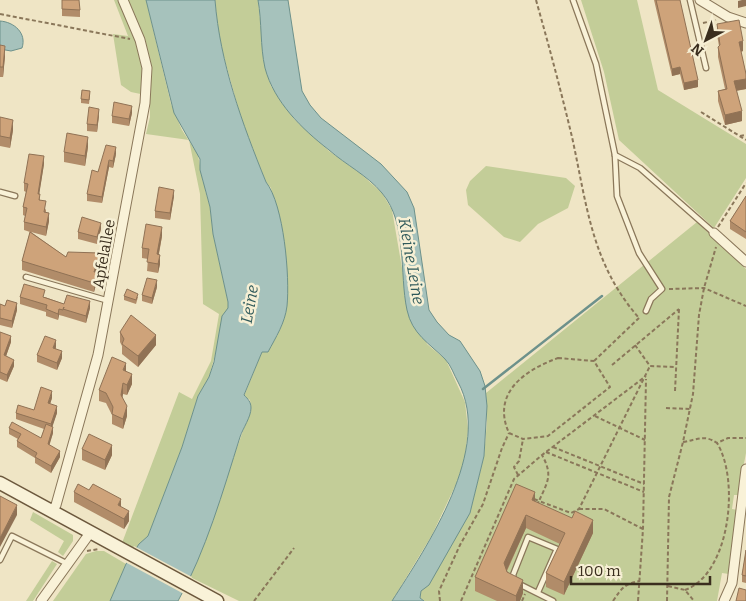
<svg xmlns="http://www.w3.org/2000/svg" width="746" height="601" viewBox="0 0 746 601" font-family="Bitter,serif">
  <style>
    .green { fill: #c3cd98 }
    .water { fill: #a6c2bc; stroke: #6d918b }
    .pier { fill: #efe5c5 }
    .lines { fill: none; stroke-linecap: round; stroke-linejoin: round }
    .stream { stroke: #6d918b; stroke-width: 2.5 }
    .service-casing { stroke: #8a775a; stroke-width: 7 }
    .minor-casing { stroke: #8a775a; stroke-width: 11 }
    .secondary-casing { stroke: #6c583d; stroke-width: 15 }
    .path { stroke: #8a775a; stroke-width: 2; stroke-dasharray: 4 2.5; stroke-linecap: butt }
    .service { stroke: #f9f2d8; stroke-width: 4.5 }
    .minor { stroke: #f9f2d8; stroke-width: 9 }
    .secondary { stroke: #f9f2d8; stroke-width: 12 }
    .wall { fill: #b18c69 }
    .shaded-wall { fill: #907255 }
    .building { fill: #cea37a; stroke: #907255 }
    .labels { text-anchor: middle; stroke-width: 5; stroke-linejoin: round; paint-order: stroke }
    .street-label { font-size: 15px; fill: #3a2e1e; stroke: #f6efd4 }
    .water-label { font-size: 16px; font-style: italic; fill: #2e595a; stroke: #f6efd4 }
  </style>
  <rect width="100%" height="100%" fill="#efe5c5"/>
  <g class="green">
    <path d="M114 0H146L171 104 182 130 198 155 203 182 206 186 205 190 210 207 213 234 228 302V308L209 377 198 396 182 447 148 536 135 550 122 543 179 392 192 399 211 361 219 314 203 304 200 194 189 140 146 134 150 117V96L131 92 121 85 113 34 128 36Z"/>
    <path d="M215 0H258L265 67 271 86 294 119 329 151 361 174 382 193 392 210 402 268 427 344 446 360 465 402 468 429 465 458 457 482 432 535 392 601H239L190 577 251 409 250 400 244 396 262 352 277 336 282 325 287 306 271 188 266 182 243 125 218 36Z"/>
    <path d="M581 0H637L658 90 746 144V178L714 228 619 140 604 72Z"/>
    <path d="M486 166 566 178 575 186 568 208 538 224 520 242 504 237 468 205 466 190 470 181Z"/>
    <path d="M697 222 746 269V453L738 495H734L732 509 738 510 729 574 722 573 717 601H424L420 598 421 591 470 513 484 456 487 422 486 393Z"/>
    <path d="M33 512 73 535V541L63 556 58 552 64 541 30 520Z"/>
    <path d="M96 551H104L126 564 110 601H53L86 554Z"/>
    <path d="M52 561 57 564 33 601H26Z"/>
  </g>
  <g class="water">
    <path d="M146 0H215C220 63 242 123 266 182 284 205 290 277 287 306 285 323 276 337 268 352H262L244 395C248 399 251 402 251 408 251 417 243 428 240 437 223 491 206 551 178 601H110L126 564 139 544 148 536 182 447 198 396 209 377 214 362 222 316 228 308V302L213 234 210 207 200 170V159L174 113Z"/>
    <path d="M258 0H288L302 91 310 105 321 118 381 164 407 192 414 208 429 310 437 322 449 335 460 341 480 371 485 386 487 406 484 456 470 513 429 585 421 591 420 598 424 601H392C427 546 494 448 458 382 454 375 451 365 445 359 429 343 412 334 407 310 399 273 408 224 382 193 367 175 346 165 329 150 302 129 274 102 265 68 260 46 262 22 258 0Z"/>
    <path d="M0 21C14 22 27 33 22 48L11 51 0 49Z"/>
  </g>
  <path class="pier" d="M134 546 192 577 184 594 125 562Z"/>
  <g class="lines">
    <path class="stream" d="M483 389 602 296"/>
    <g class="service-casing">
      <g id="service">
        <path d="M573 0 596 64 615 155 617 196 639 253 662 289 651 299 646 311"/>
        <path d="M690 0 706 68"/>
        <path d="M615 155 640 168 714 233"/>
        <path d="M0 192 15 196"/>
        <path d="M26 277 109 301"/>
        <path d="M0 560 12 536 68 564"/>
        <path d="M514 579 513 575 528 537 557 549 538 592"/>
        <path d="M519 584 553 601"/>
      </g>
    </g>
    <g class="minor-casing">
      <g id="minor">
        <path d="M700 0 728 17 746 23"/>
        <path d="M714 233 746 262"/>
        <path d="M52 511 56 505 98 355 145 103 147 68 140 40 123 0"/>
        <path d="M41 601 90 533"/>
        <path d="M724 601 732 583 746 469"/>
      </g>
    </g>
    <g class="secondary-casing">
      <path id="secondary" d="M0 483 217 601"/>
    </g>
    <g class="path">
      <path d="M536 0C549 46 561 91 572 137 587 205 591 263 639 318"/>
      <path d="M0 14 130 39"/>
      <path d="M703 23 716 20"/>
      <path d="M701 112 746 140"/>
      <path d="M740 136 746 135"/>
      <path d="M718 227 746 183"/>
      <path d="M669 289 704 288 746 306"/>
      <path d="M635 345 650 366 675 367"/>
      <path d="M558 358 594 361 610 387 548 436 523 439 509 433C491 393 525 370 558 358Z"/>
      <path d="M594 361 639 318"/>
      <path d="M612 365 679 309"/>
      <path d="M675 391 679 309"/>
      <path d="M666 408 690 409"/>
      <path d="M595 416 645 440"/>
      <path d="M683 442C697 440 704 434 717 443L728 438H746"/>
      <path d="M553 447 644 484"/>
      <path d="M546 452 644 492"/>
      <path d="M518 475 514 467 519 461 523 439"/>
      <path d="M534 499 539 501C548 481 553 475 542 455"/>
      <path d="M537 505 539 501 571 513 579 509 650 366"/>
      <path d="M579 509H604L643 529"/>
      <path d="M87 551 99 549"/>
      <path d="M668 586 685 590 694 601"/>
      <path d="M685 590C730 574 740 480 717 443"/>
      <path d="M254 601 294 548"/>
      <path d="M440 601 439 591 460 545 483 504 502 448 509 433"/>
      <path d="M461 601 514 479 542 455 646 376"/>
      <path d="M522 601 525 594"/>
      <path d="M613 601C621 589 625 583 640 581"/>
      <path d="M638 601 643 529 646 379"/>
      <path d="M667 601 669 497 683 442 693 394 699 315 704 288 716 247"/>
    </g>
    <use href="#service" class="service"/>
    <use href="#minor" class="minor"/>
    <use href="#secondary" class="secondary"/>
  </g>
  <g class="wall">
    <path d="M62 0 80 10V17L62 16Z"/>
    <path d="M654 0H680L698 87 684 90 680 74 672 76Z"/>
    <path d="M717 24 743 51 741 52 746 74V89L736 91 742 121 725 125 718 101V91L725 89 718 57V47L719 46 717 35Z"/>
    <path d="M0 45 5 56 3 77H0Z"/>
    <path d="M90 95 89 104 81 103V99Z"/>
    <path d="M132 113 129 126 112 123V116Z"/>
    <path d="M99 115 97 132 87 131V124Z"/>
    <path d="M0 117 13 130 10 148 0 146Z"/>
    <path d="M88 147 85 166 64 162V152Z"/>
    <path d="M116 154 113 168 109 167 102 203 87 201V194L98 172Z"/>
    <path d="M44 164 39 194 40 200 46 210V212L49 221 46 236 31 232 66 257 100 262 97 272V281L94 292 22 270V261L30 232 24 230V222L25 216 23 215V207L26 192 24 191V183Z"/>
    <path d="M174 196 170 220 155 218V211Z"/>
    <path d="M746 196V239L730 229V221Z"/>
    <path d="M101 229 97 244 78 239V232Z"/>
    <path d="M162 236 159 254 160 264 158 273 147 271 148 259 142 258V248Z"/>
    <path d="M157 287 152 304 142 301V295Z"/>
    <path d="M124 296 138 297 136 304 124 300Z"/>
    <path d="M20 297H45L64 304 90 308 86 323 63 316 59 315 58 320 46 316V312L20 304Z"/>
    <path d="M0 304 17 310 12 328 0 325Z"/>
    <path d="M0 332 11 342 6 356 14 366 7 382 0 379Z"/>
    <path d="M120 332 156 345 138 367 122 354V346L120 342Z"/>
    <path d="M56 347V349L62 358 57 370 37 362V355Z"/>
    <path d="M126 372 132 384 127 395 123 394 122 398 127 416 123 429 112 424V415L106 403 99 401V390Z"/>
    <path d="M52 398 50 404 57 413 52 426 53 433 49 445 60 457 51 473 35 463V458L17 447V441L18 439 9 434V428L41 438 44 429 16 419V413L34 410Z"/>
    <path d="M82 449 112 455 105 470 82 460Z"/>
    <path d="M74 492 121 507 129 521 124 529 74 502Z"/>
    <path d="M535 502 593 533 564 595 546 587V573L560 544 526 528 507 571 523 593 520 601H497L475 591V577Z"/>
    <path d="M746 550V583L742 582V575Z"/>
  </g>
  <g class="shaded-wall">
    <path d="M742 0H746V6L738 8V1Z"/>
    <path d="M743 41V51L739 52V42Z"/>
    <path d="M5 46V56L3 77V67Z"/>
    <path d="M680 67V74L672 76V69Z"/>
    <path d="M746 79V89L734 91V81Z"/>
    <path d="M698 80V87L684 90V83Z"/>
    <path d="M132 106V113L129 126V119Z"/>
    <path d="M99 109V115L97 132V125Z"/>
    <path d="M742 111V121L725 125V115Z"/>
    <path d="M13 120V130L10 148V138Z"/>
    <path d="M88 137V147L85 166V156Z"/>
    <path d="M116 147V154L113 168V161Z"/>
    <path d="M44 156V164L38 202V194Z"/>
    <path d="M109 160V167L102 203V197Z"/>
    <path d="M174 190V196L170 220V213Z"/>
    <path d="M49 213V221L46 236V227Z"/>
    <path d="M101 223V229L97 244V237Z"/>
    <path d="M162 227V236L157 263V254Z"/>
    <path d="M100 253V262L94 280V272Z"/>
    <path d="M160 255V264L158 273V264Z"/>
    <path d="M97 272V281L94 292V283Z"/>
    <path d="M157 280V287L152 304V298Z"/>
    <path d="M90 301V308L86 323V316Z"/>
    <path d="M17 303V310L12 328V321Z"/>
    <path d="M59 309V315L58 320V314Z"/>
    <path d="M156 335V345L138 367V356Z"/>
    <path d="M11 336V342L4 362V355Z"/>
    <path d="M56 340V347L53 355V348Z"/>
    <path d="M62 351V358L57 370V363Z"/>
    <path d="M14 360V366L7 382V375Z"/>
    <path d="M126 363V373L123 370Z"/>
    <path d="M132 374V384L127 395V385Z"/>
    <path d="M123 383V394L121 405V395Z"/>
    <path d="M52 391V398L48 410V403Z"/>
    <path d="M57 406V413L51 431V424Z"/>
    <path d="M127 406V416L123 429V419Z"/>
    <path d="M53 427V433L48 450V444Z"/>
    <path d="M112 445V455L105 470V460Z"/>
    <path d="M60 451V457L51 473V466Z"/>
    <path d="M535 492V505L532 500Z"/>
    <path d="M121 499V509L118 505Z"/>
    <path d="M17 505V515L0 547V538Z"/>
    <path d="M129 511V521L124 529V519Z"/>
    <path d="M526 515V528L504 576V563Z"/>
    <path d="M593 520V533L564 595V582Z"/>
    <path d="M523 580V593L520 601H516V596Z"/>
  </g>
  <g class="building">
    <path d="M62 0H79L80 10 62 9Z"/>
    <path d="M656 0H680L698 80 684 83 680 67 672 69Z"/>
    <path d="M739 20 743 41 739 42 746 74V79L734 81 742 111 725 115 718 91 727 89 718 47 720 45 717 24Z"/>
    <path d="M0 45 5 46 3 67H0Z"/>
    <path d="M82 90 90 91 89 100 81 99Z"/>
    <path d="M114 102 132 106 129 119 112 116Z"/>
    <path d="M89 107 99 109 97 125 87 124Z"/>
    <path d="M0 117 13 120 10 138 0 136Z"/>
    <path d="M67 133 88 137 85 156 64 152Z"/>
    <path d="M106 145 116 147 113 161 109 160 102 197 87 194 92 170 98 172Z"/>
    <path d="M29 154 44 156 38 194H40L39 200 46 201 44 212 49 213 46 227 24 222 27 208 23 207 28 184 24 183Z"/>
    <path d="M159 187 174 190 170 213 155 211Z"/>
    <path d="M746 196V232L730 221Z"/>
    <path d="M82 217 101 223 97 237 78 232Z"/>
    <path d="M146 224 162 227 157 254 160 255 158 264 147 262 149 249 142 248Z"/>
    <path d="M30 232 66 257 68 252 100 253 94 272H97L94 283 22 261Z"/>
    <path d="M147 278 157 280 152 298 142 295Z"/>
    <path d="M24 284 45 290 43 297 64 304 67 295 90 301 86 316 63 309 64 307 63 310 59 309 58 314 46 309 47 305 20 297Z"/>
    <path d="M127 289 138 294 136 300 124 296Z"/>
    <path d="M7 300 17 303 12 321 0 318V304L5 306Z"/>
    <path d="M131 315 156 335 138 356 122 344 124 339 120 332Z"/>
    <path d="M0 332 11 336 4 355 14 360 7 375 0 372Z"/>
    <path d="M45 336 56 340 53 348 62 351 57 363 37 355Z"/>
    <path d="M112 357 126 363 123 370 132 374 127 385 123 383 121 395 127 406 123 419 112 414 113 407 106 393 99 390Z"/>
    <path d="M41 387 52 391 48 403 57 406 51 424 16 413 18 405 34 410Z"/>
    <path d="M12 422 41 438 46 424 53 427 48 444 60 451 51 466 35 457 37 453 17 441 21 434 9 428Z"/>
    <path d="M89 434 112 445 105 460 82 449Z"/>
    <path d="M78 484 89 490 93 484 121 499 118 505 129 511 124 519 74 492Z"/>
    <path d="M516 484 535 492 532 500 572 518 575 511 593 520 564 582 546 573 565 533 526 515 504 563 507 572 523 580 516 596 475 577Z"/>
    <path d="M0 496 17 505 0 538Z"/>
    <path d="M746 550V576L742 575Z"/>
    <path d="M739 588 746 590V601H736Z"/>
  </g>
  <g class="labels">
    <g class="street-label">
      <text transform="translate(104 254) rotate(-80)" y="5">Apfelallee</text>
    </g>
    <g class="water-label">
      <text transform="translate(412 261) rotate(80)" y="6">Kleine Leine</text>
      <text transform="translate(249 304) rotate(-80)" y="6">Leine</text>
    </g>
  </g>
  <g transform="translate(706 40) rotate(221)" stroke="#f6efd4" stroke-width="4" paint-order="stroke">
  <path d="M0-4L9 19L0 12L-9 19Z" fill="#3a2e1e"/>
  <text y="-8" font-size="14" font-weight="bold" text-anchor="middle" fill="#3a2e1e">N</text>
  </g>
  <path d="M571 576v8h139v-8" fill="none" stroke="#3a2e1e" stroke-width="2.5"/>
  <text x="578" y="576" font-size="15" fill="#3a2e1e" stroke="#f6efd4" stroke-width="4" paint-order="stroke">100 m</text>
</svg>
